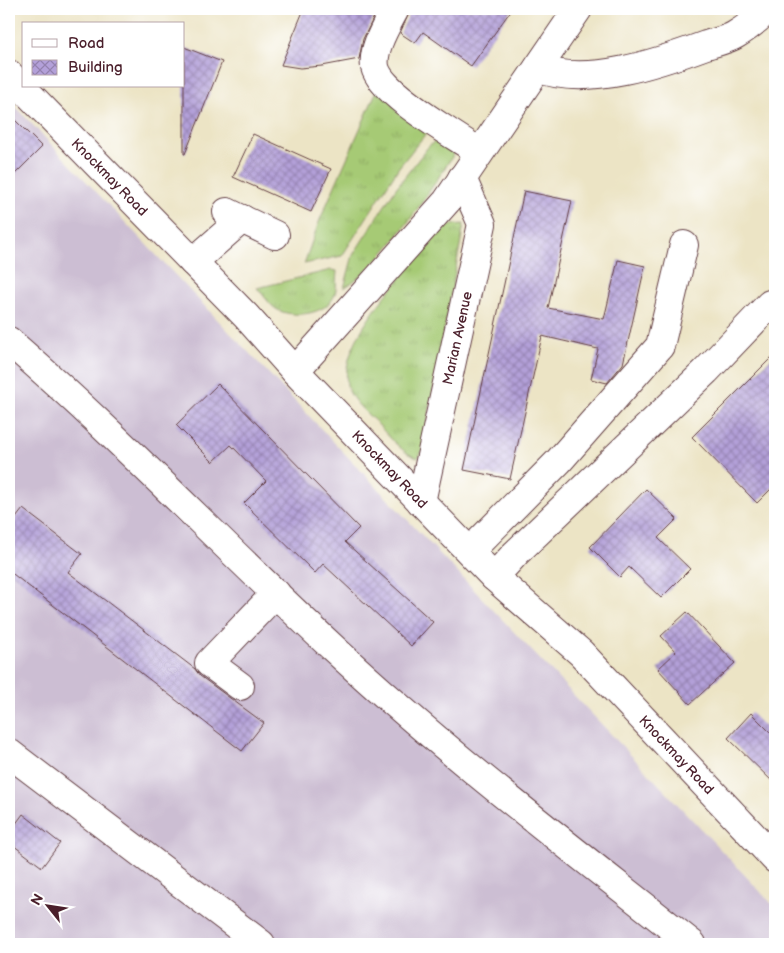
<svg xmlns="http://www.w3.org/2000/svg" width="784" height="953" viewBox="0 0 784 953" font-family="'Balsamiq Sans',sans-serif">
  <style>
    .railway { fill: #ccbed3 }
    .grass { fill: url(#grass-tufts); stroke: #787450 }
    .building { fill: url(#building-cross-hatch) }
    .lines { fill: none; stroke-linecap: round; stroke-linejoin: round }
    .minor-casing { stroke: #623d42; stroke-width: 30 }
    .minor { stroke: #fff; stroke-width: 28 }
    .labels { text-anchor: middle; stroke-width: 5; stroke-linejoin: round; paint-order: stroke }
    .street-label { font-size: 14px; fill: #4a1f2b; stroke: #fff }
  </style>
  <defs>
    <pattern id="grass-tufts" width="24" height="20" patternUnits="userSpaceOnUse" patternTransform="scale(1.25)"><rect width="24" height="20" fill="#a6ca74"/><path d="M3 7l-1-3M5 7V3M7 7l1-3M15 17l-1-3M17 17v-4M19 17l1-3" fill="none" stroke="#90ad65"/></pattern>
    <pattern id="building-cross-hatch" width="8" height="8" patternUnits="userSpaceOnUse" patternTransform="scale(1.25)"><rect width="8" height="8" fill="#b3a0d9"/><path d="M0 0l8 8M0 8l8-8" fill="none" stroke="#9482b0"/></pattern>
  </defs>
  <rect width="100%" height="100%" fill="#fff"/>
  <filter id="ink" filterUnits="userSpaceOnUse"><feTurbulence type="fractalNoise" baseFrequency=".02" numOctaves="2"/><feDisplacementMap in="SourceGraphic" scale="10" xChannelSelector="R" yChannelSelector="G"/><feConvolveMatrix kernelMatrix="1 2 1 2 8 2 1 2 1" color-interpolation-filters="sRGB"/></filter>
  <filter id="wash" filterUnits="userSpaceOnUse"><feTurbulence type="fractalNoise" baseFrequency=".0096" numOctaves="4" result="noise"/><feDisplacementMap in="SourceGraphic" scale="20" xChannelSelector="R" yChannelSelector="G"/><feGaussianBlur stdDeviation="1.12" result="paint"/><feColorMatrix in="noise" values="0 0 0 0 0 0 0 0 0 0 0 0 0 0 0 0 0 1.4 0 .05"/><feComposite in="paint" operator="in"/></filter>
  <g filter="url(#wash)">
    <rect width="100%" height="100%" fill="#ece4c5"/>
    <path class="railway" d="M9 100 775 907V944H9Z"/>
    <g class="grass">
      <path d="M377 90 432 126 399 167 342 256 304 264 319 222Z"/>
      <path d="M441 136 454 154C426 196 387 261 344 288L353 255 396 188 428 147Z"/>
      <path d="M464 224 422 451 418 458C402 454 386 433 375 421 365 412 350 399 347 385 339 336 410 269 440 233L450 225Z"/>
      <path d="M331 270 337 271C336 278 337 288 335 294 328 315 292 319 276 309 269 304 263 294 257 288Z"/>
    </g>
    <g id="blocks">
      <g class="building">
        <path d="M304 9H378L363 39 359 59 322 66 300 68 281 65Z"/>
        <path d="M411 9H512L471 66 423 32 415 43 400 33Z"/>
        <path d="M184 47 222 62 185 154H184Z"/>
        <path d="M9 114 42 147 9 180Z"/>
        <path d="M253 134 331 169 311 212 233 177Z"/>
        <path d="M524 191 572 201 548 308 604 319 618 260 645 266 623 364 607 383 591 379 598 349 542 336 510 479 464 470Z"/>
        <path d="M775 354V485L757 503 692 437Z"/>
        <path d="M218 384 359 528 345 542 433 622 411 646 323 564 315 573 244 503 266 481 231 445 213 462 176 425Z"/>
        <path d="M646 489 677 519 658 538 690 569 661 598 629 567 620 577 590 547Z"/>
        <path d="M23 509 82 554 68 572 195 669 200 676 264 723 242 751 9 571V527Z"/>
        <path d="M687 612 735 663 690 704 658 669 676 652 661 636Z"/>
        <path d="M751 713 775 737V784L728 738Z"/>
        <path d="M23 814 60 843 42 867 9 842V833Z"/>
      </g>
    </g>
  </g>
  <g filter="url(#ink)">
    <use href="#blocks" fill-opacity="0" stroke="#623d42" stroke-width="1"/>
    <g class="lines">
      <g class="minor-casing">
        <g id="minor">
          <path d="M395 9C387 25 372 48 375 67 381 94 455 135 479 152"/>
          <path d="M538 68C586 88 660 62 706 45 715 42 727 40 735 35 747 28 758 19 768 9"/>
          <path id="s1" d="M9 74 246 316 295 371 494 577 581 653 775 859"/>
          <path d="M227 212 275 235"/>
          <path d="M193 262 242 219"/>
          <path d="M9 341C121 438 223 546 332 647 446 753 570 847 692 944"/>
          <path d="M295 371 447 201 578 9"/>
          <path id="s2" d="M421 502 482 224 462 178"/>
          <path d="M470 551 558 462 660 346 684 245"/>
          <path d="M494 577 516 553 706 371 770 304 775 303"/>
          <path d="M240 686 209 663 276 593"/>
          <path d="M9 753 261 944"/>
        </g>
      </g>
      <use href="#minor" class="minor"/>
    </g>
  </g>
  <g class="labels">
    <g class="street-label">
      <text dy="5" stroke="none"><textPath href="#s1" startOffset="144">Knockmay Road</textPath></text>
      <text dy="5" stroke="none"><textPath href="#s2" startOffset="168">Marian Avenue</textPath></text>
      <text dy="5" stroke="none"><textPath href="#s1" startOffset="549">Knockmay Road</textPath></text>
      <text dy="5" stroke="none"><textPath href="#s1" startOffset="954">Knockmay Road</textPath></text>
    </g>
  </g>
  <rect width="784" height="953" fill="none" stroke="#fff" stroke-width="30"/>
  <rect x="22" y="22" width="162" height="65" fill="#ffffff" stroke="#b7a5aa"/>
  <rect x="32" y="39" width="25" height="8" fill="#ffffff" stroke="#b7a5aa"/>
  <text x="68" y="48" font-size="15" fill="#4a1f2b">Road</text>
  <rect x="32" y="60" width="25" height="15" fill="url(#building-cross-hatch)" stroke="#b7a5aa"/>
  <text x="68" y="72" font-size="15" fill="#4a1f2b">Building</text>
  <g transform="translate(48 906) rotate(300)" stroke="#ffffff" stroke-width="4" paint-order="stroke">
  <path d="M0-4L9 19L0 12L-9 19Z" fill="#4a1f2b"/>
  <text y="-8" font-size="14" font-weight="bold" text-anchor="middle" fill="#4a1f2b">N</text>
  </g>
</svg>
